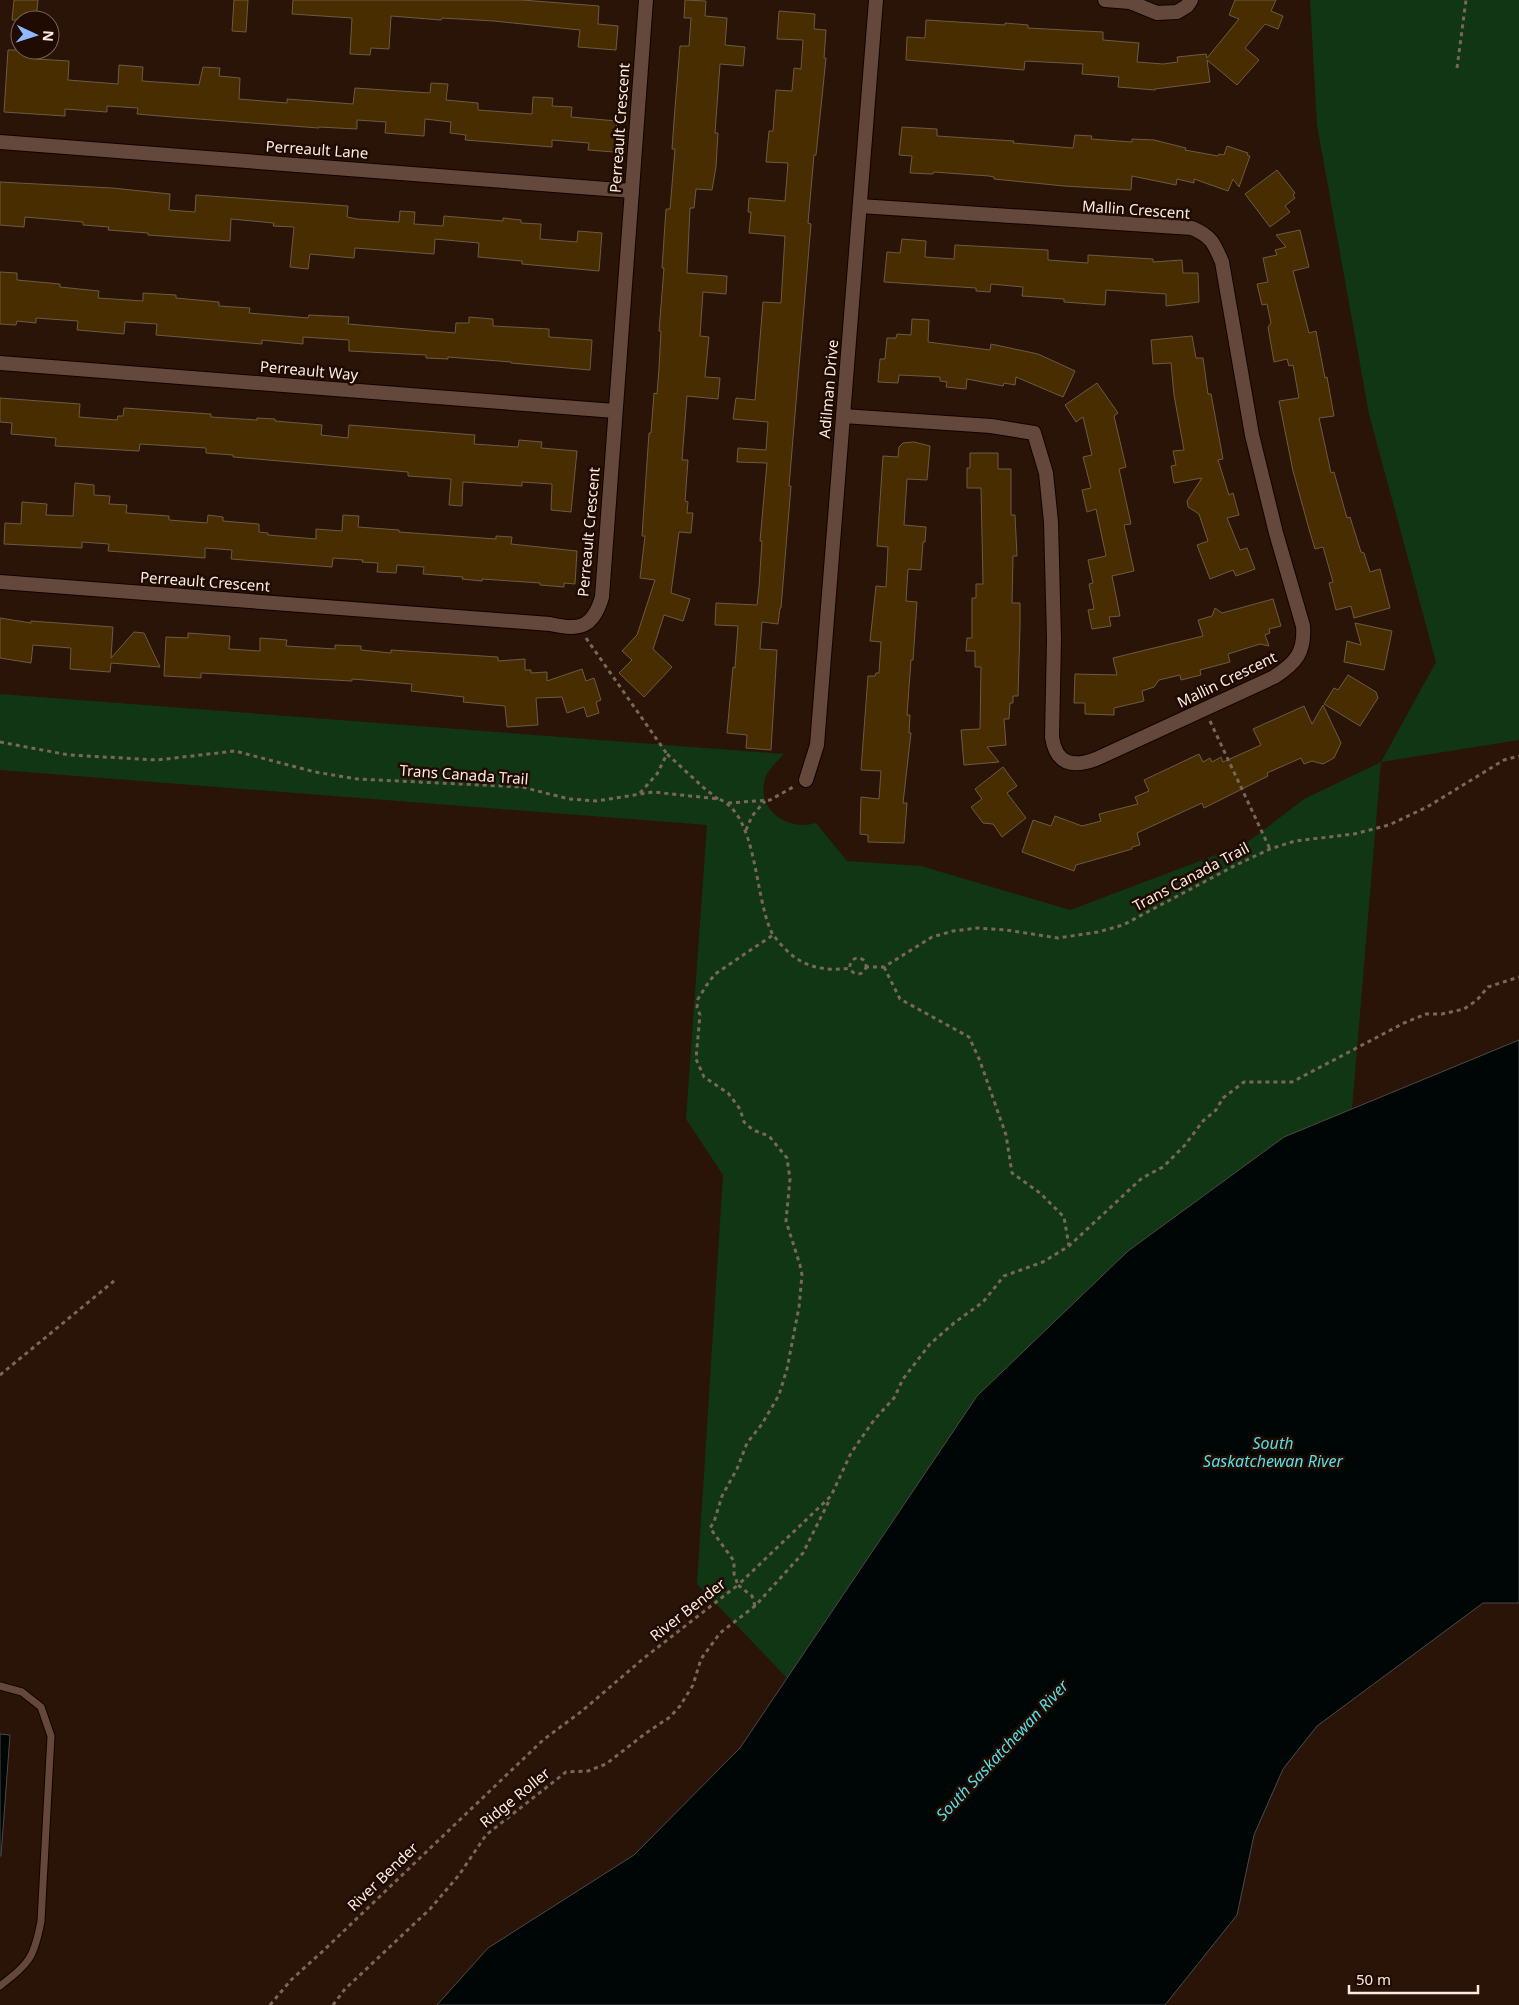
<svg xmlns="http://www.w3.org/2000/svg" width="1519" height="2005" viewBox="0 0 1519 2005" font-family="'Noto Sans',sans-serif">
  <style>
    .green { fill: #113613 }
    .water { fill: #000506; stroke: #4b4a48 }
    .building { fill: #482d00; stroke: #6c5a43 }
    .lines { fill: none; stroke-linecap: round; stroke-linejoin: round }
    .lane-casing { stroke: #110200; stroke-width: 9 }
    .street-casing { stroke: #110200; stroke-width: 16 }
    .path { stroke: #7a665b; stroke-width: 3; stroke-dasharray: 4 4; stroke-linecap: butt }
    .lane { stroke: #63483b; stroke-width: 7 }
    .street { stroke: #63483b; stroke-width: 14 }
    .labels { text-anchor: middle; stroke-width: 5; stroke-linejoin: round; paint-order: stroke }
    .street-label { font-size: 15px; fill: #fbebe3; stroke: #200b02 }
    .water-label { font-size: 16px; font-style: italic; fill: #56dfe7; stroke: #200b02 }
  </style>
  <rect width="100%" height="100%" fill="#2a1408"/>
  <path class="green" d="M1310 0H1519V740L1381 762 1352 1109 1284 1137 1128 1251 977 1396 787 1678 697 1584 723 1175 686 1119 707 825 0 770V694L784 754C777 761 770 768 766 776 754 808 786 832 816 823L847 861 921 866 1070 910 1245 844 1304 799 1381 762 1436 662 1369 414 1317 125Z"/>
  <g class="water">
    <path d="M1519 1040V1603H1483L1317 1726 1283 1769 1254 1835 1237 1915 1165 2005H437L488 1948 634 1855 740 1748 977 1396 1128 1251 1284 1137Z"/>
    <path d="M0 1734 10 1735 1 1856H0Z"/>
  </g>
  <g class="building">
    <path d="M14 0H38L36 20H12Z"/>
    <path d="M234 0H248L246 32 232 31Z"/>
    <path d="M293 0H522L599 6 598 24 618 26 616 50 578 47 580 30 494 21 442 18 441 20 391 16 389 49 371 48 370 55 350 54 352 18 292 14Z"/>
    <path d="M685 0 706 1 705 16 727 18 725 45 745 47 743 66 720 64 715 133H718L716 167 712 190 696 189 694 208H690L687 273 727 276 726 294 703 292 700 336 709 337 705 377 720 378 718 399 687 396 682 460H688L685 501 688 502 687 513H693L691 533 679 532 671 593 690 599 683 621 664 615 653 649 672 667 644 697 619 673 632 660 622 651 637 635 655 580 640 578 645 536H642L649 433H651L654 393 657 394 659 368 661 331H659L664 268H662L666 209H670L675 149H672L674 121 680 46H689L691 18H684Z"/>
    <path d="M1235 0H1276L1271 11 1283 16 1278 29 1265 24 1245 48 1259 60 1237 85 1207 60 1210 82 1155 89V90L1118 87 1119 77 1082 74 1083 64 1025 61 1024 70 906 60 907 37 925 38 926 20 1005 25V23L1028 25V28L1103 32V40L1139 43 1137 62 1163 64 1178 62 1177 57 1206 54 1207 58 1239 19 1229 15Z"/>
    <path d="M779 11 815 14 814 29 826 30 824 58H826L816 155H814L808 223 811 224 789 486H791L781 608H780L778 624 762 622 760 649 777 650 771 750 746 748 747 735 727 733 733 667 735 668 738 626 715 625 716 603 757 605 759 587 762 541H760L767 463 737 462 738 448 766 450 768 422 733 419 736 398 755 400 763 302 781 303 785 236 749 233 751 212H748L749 198 785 201 788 163 766 162 769 131H773L776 90 792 91 794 68 801 69 803 40 777 39Z"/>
    <path d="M8 50H36V59L69 61 68 80 118 84 119 65 143 67 142 81 199 85 203 67 220 68 219 76 240 78 239 99 287 103V99L353 104 355 88 430 93 431 83 448 84 446 100 478 103V110L532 114 533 97 553 98 552 106 572 107 571 117 617 121 614 152 588 150 589 143 552 140V147L465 140 466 135 450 133 451 122 425 119 424 136 385 133 386 122 357 120V129L319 127V128L172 117 137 114 138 108 107 106V112L65 109V116L4 112Z"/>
    <path d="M902 127 937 129V136L1014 141 1013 143 1073 148 1075 135 1092 136 1091 139 1132 142V139L1154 140 1186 148 1185 150 1218 156 1219 154 1224 155 1227 146 1248 153 1247 155 1250 156 1239 187 1233 179 1228 191 1194 179V183L1177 179 1176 185 1132 176 1131 190 1064 186 994 179V177L989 176 934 172 933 174 910 173 912 156 899 155Z"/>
    <path d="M1277 170 1295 193 1293 195 1295 198 1285 206 1290 212 1270 227 1245 194Z"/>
    <path d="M0 182 112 188 170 194 169 210 195 212 196 195 348 206 347 217 357 219 399 222 400 211 415 212 414 224 443 226 444 216 503 221V218L521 220V223L541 224 540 239 577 242 578 231 602 233 599 271 522 264V261L478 257 479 243 435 239 434 254 355 248 354 258 310 254 308 269 290 267 294 227 273 226 274 223 231 219 230 241 148 235V233L108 230 109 227 83 225V222L25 217 24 227 0 225Z"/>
    <path d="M1300 230 1309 267 1293 271 1309 333 1316 331 1325 378 1327 377 1334 416 1319 418 1331 473 1334 472 1347 518 1350 517 1361 552 1364 553 1370 572 1380 569 1390 608 1354 618 1351 606 1336 610 1329 583 1333 582 1323 547 1315 549 1309 529 1293 471 1279 401 1299 398 1293 365 1289 366 1287 359 1274 362 1268 327 1271 323 1267 304 1262 305 1257 284 1268 282 1263 258 1277 255 1275 250 1286 247 1276 235Z"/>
    <path d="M902 239 926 241 925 257 954 259 955 245 1048 250V260L1088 263V255L1153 259V262L1182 260 1183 273H1198L1199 302 1166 306V294L1106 290 1105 305 1064 302V299L1022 296 1023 287 991 284 990 292 976 291V288L884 282 887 252 900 253Z"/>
    <path d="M0 272 17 273V280L60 284V287L99 291 98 298 143 301V293L176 295V298L219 302V306L250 308 249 313 308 318 309 315 349 317 348 324 455 333 456 323H469V317L493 319V326L549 329V337L592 340 590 370 511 363V362L448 357V359L426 358V355L349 351V340L303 337V344L262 340V344L156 335 157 324 125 322 124 334 77 330 78 321 36 318V323L17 321 16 325 0 324Z"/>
    <path d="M912 319 929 320 928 342 990 350 991 344 1038 354 1075 371 1063 397 1016 377 1015 385 1004 383 1003 386 967 379 966 389 946 387 947 382 940 381V377L899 375 898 383 878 382 880 359H885L887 338H896L897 334 911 335Z"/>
    <path d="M1192 336 1196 358H1203L1208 394H1211L1223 459 1218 460 1229 495 1233 493 1239 515 1227 518 1240 550 1247 548 1255 569 1236 576 1233 570 1210 579 1197 545 1208 541 1199 514 1188 507 1187 501 1202 478 1174 483 1171 466 1176 465 1173 451 1184 450 1174 395 1171 363 1153 364 1151 340Z"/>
    <path d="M1097 383 1118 413 1114 416 1126 467 1119 469 1131 524 1124 525 1134 571 1112 576 1120 616 1109 617 1111 626 1092 629 1088 610 1094 609 1089 584 1093 583 1088 560 1106 556 1096 509 1087 512 1082 490 1091 488 1083 457 1092 455 1083 417 1076 422 1065 405Z"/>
    <path d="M0 398 80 404 79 417 117 420 118 416H123L124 408 211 414V417L257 420V418L275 419V421L322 425 321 435 348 438 349 425 475 435 474 444 518 447 519 440 542 442 541 448 577 451 571 512 551 510 552 484 522 482V486L463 482 462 506 449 505 451 479 408 476V472L233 457V455L206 453V448L140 444 139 451 55 446 56 438 11 434 12 423 0 422Z"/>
    <path d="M914 442 930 446 927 480 907 479 904 525 926 527 925 542H923L921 570 908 569 906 601 917 602 913 660H911L907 715H910L909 733H911L903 803H907L904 843 868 842V835L860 834 861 797 879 799 881 771 861 770 868 676H875L876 673H879L881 642 870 641 876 586 886 587 888 547 877 546 883 456 898 457 899 447 903 443Z"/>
    <path d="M970 453H998V469H1011V515H1015L1017 556H1013L1012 603H1020V626L1018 696H1013V703H1010L1009 719H1004L1006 745 987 747 999 762 964 765 961 730 980 729 981 667H975V651H966L967 638H972V598H976V584H983L981 488H967V468H970Z"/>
    <path d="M75 483 94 485V495L110 496 109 504 127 505 126 513 169 516V520L207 523 208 515 223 517V521L259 524V532L268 533V535L316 539V529L342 531 343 515 359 516 358 527 399 530V532L496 539V536L512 537 511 544 577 551 575 584 564 583V587L540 585V583L482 579V581L462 579 463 577 423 574 424 567 397 565 396 573 377 572 378 563 362 562 363 560 333 558 332 567 231 559 232 550 205 548V558L108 551 109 544 82 542V548L4 544 5 523 21 524 22 502 47 504 46 515 73 516Z"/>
    <path d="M1273 599 1281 626 1269 629 1270 633 1265 635 1269 646 1260 644 1228 654 1230 662 1200 670 1201 675 1181 680 1180 675 1159 680 1154 687 1142 691 1144 701 1114 708V715L1085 714V703H1074L1075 674 1117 675 1113 658 1203 636 1198 620 1212 616 1215 608 1222 613Z"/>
    <path d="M0 618 31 623V621L113 627 111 658 134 632 144 633 160 667 111 663 110 672 70 669 71 648 33 645 31 663 0 658Z"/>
    <path d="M1355 623 1392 631 1384 670 1344 662 1347 641 1361 645Z"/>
    <path d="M188 633 230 636 229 649 260 651V638L287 640 286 646 335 649V645L361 646V650L391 653V650L498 657V661L525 659V670H531V673L547 672V681L582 669 586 681 594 678 601 700 596 702 599 713 587 717 584 707 567 713 562 697 536 698 538 725 507 727 505 706 463 702 464 697 411 691 412 684 352 679V681L201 673V678L164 676 166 637 188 638Z"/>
    <path d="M1348 675 1376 692 1378 698 1360 726 1324 704 1334 688 1338 690Z"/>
    <path d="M1323 705 1341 743 1334 758 1323 764 1312 761 1304 764 1301 758 1267 773 1268 776 1204 808 1202 803 1137 833 1140 845 1132 847V849L1076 865 1074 871 1022 852 1033 820 1051 826 1055 816 1082 826 1101 821 1099 814 1138 804 1135 797 1149 791 1144 780 1199 754 1203 762 1210 758 1212 762 1221 757 1223 762 1261 745 1253 729 1304 706 1312 724Z"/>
    <path d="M1003 767 1017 786 1007 793 1026 818 1002 837 993 824 983 823 971 807 982 799 975 789Z"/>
  </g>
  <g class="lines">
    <g class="lane-casing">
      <path id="lane" d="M0 1686 22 1692 41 1707 51 1736 41 1921C34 1959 29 1963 0 1986"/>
    </g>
    <g class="street-casing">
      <g id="street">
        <path d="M1105 0 1130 2 1157 13 1177 12 1187 6 1191 0"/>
        <path d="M0 142 632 191"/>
        <path d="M0 363 615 411"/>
        <path d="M843 416 991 426 1034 433 1046 473 1051 522 1054 639 1052 737C1056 764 1072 768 1096 759L1274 677C1296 663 1305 652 1303 626L1276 533 1252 435 1222 262C1214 243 1211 236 1192 228L860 206"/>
        <path d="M0 582 550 624C579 631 593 628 602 597L646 0"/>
        <path d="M806 780 817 745 876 0"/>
      </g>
    </g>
    <g class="path">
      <path d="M1457 68 1466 0"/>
      <path d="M586 638 667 754"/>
      <path d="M1210 721 1270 849"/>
      <path d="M0 742 69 755 157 760 235 751 315 772 357 779 522 787 569 799 597 801 653 792 719 799C758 816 754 897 772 933 777 941 786 950 793 956 810 969 830 971 851 968"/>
      <path d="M640 793 657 774 667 754 704 788 718 799"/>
      <path d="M728 803 770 800 795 786"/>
      <path d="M746 830 752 816 765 801"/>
      <circle cx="858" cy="966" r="8"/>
      <path d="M865 967H884L932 937 953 931 978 928 1006 930 1058 938 1098 932 1123 925 1236 865 1270 849 1295 841 1354 834 1389 825 1427 807 1504 760 1519 756"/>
      <path d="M884 967 900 999 969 1037 980 1061 1006 1135 1012 1173 1040 1193 1064 1217 1069 1246"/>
      <path d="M0 1375 114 1281"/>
      <path d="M755 1606 752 1596 738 1585 831 1496 851 1453 874 1420 894 1398 903 1379 930 1344 954 1323 983 1302 1004 1276 1043 1262 1069 1246 1142 1178 1163 1167 1185 1145 1203 1121 1216 1110 1223 1098 1244 1082H1292L1404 1023 1426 1014H1442L1464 1009 1477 1000 1488 987 1519 977"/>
      <path d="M270 2005 291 1980 324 1950 543 1740 582 1711 644 1658 738 1585 734 1574V1561L710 1528 714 1522 722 1496 737 1469 747 1443 762 1424 779 1395 787 1369 799 1307 802 1275 800 1265 786 1221 790 1179 787 1158 769 1136 753 1130 744 1122 740 1109 728 1093 704 1077 696 1059 700 1015 697 1007 698 999 706 986 715 974 773 935"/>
      <path d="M333 2005 345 1989 430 1909 459 1875 486 1835 566 1772 588 1771 606 1764 646 1733 670 1717 680 1706 693 1685 701 1659 720 1633 755 1606 803 1553 830 1499"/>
    </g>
    <use href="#lane" class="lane"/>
    <use href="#street" class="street"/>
  </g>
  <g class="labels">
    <g class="street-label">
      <text transform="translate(620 128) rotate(-86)" y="5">Perreault Crescent</text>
      <text transform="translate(317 150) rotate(4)" y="5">Perreault Lane</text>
      <text transform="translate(1136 210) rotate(4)" y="5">Mallin Crescent</text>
      <text transform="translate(309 371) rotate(5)" y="5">Perreault Way</text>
      <text transform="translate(829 389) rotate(-85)" y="5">Adilman Drive</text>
      <text transform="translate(589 532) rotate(-85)" y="5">Perreault Crescent</text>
      <text transform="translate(205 582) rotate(4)" y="5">Perreault Crescent</text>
      <text transform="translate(1227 680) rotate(-26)" y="5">Mallin Crescent</text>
      <text transform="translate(464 775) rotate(4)" y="5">Trans Canada Trail</text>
      <text transform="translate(1191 877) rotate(-28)" y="5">Trans Canada Trail</text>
      <text transform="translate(688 1610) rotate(-38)" y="5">River Bender</text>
      <text transform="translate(515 1798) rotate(-39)" y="5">Ridge Roller</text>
      <text transform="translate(383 1877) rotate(-44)" y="5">River Bender</text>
    </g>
    <g class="water-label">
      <text x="1273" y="1449">South<tspan x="1273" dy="18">Saskatchewan River</tspan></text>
      <text transform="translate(1002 1750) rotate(-47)" y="6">South Saskatchewan River</text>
    </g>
  </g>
  <g transform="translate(35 35) rotate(94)"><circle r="24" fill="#200b02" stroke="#78655c"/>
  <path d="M0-4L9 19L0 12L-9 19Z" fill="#8eb9fc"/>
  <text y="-8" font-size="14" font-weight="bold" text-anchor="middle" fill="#fbebe3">N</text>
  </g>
  <path d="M1349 1985v8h129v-8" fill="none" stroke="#fbebe3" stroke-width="2.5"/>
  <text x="1356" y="1985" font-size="15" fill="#fbebe3" stroke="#200b02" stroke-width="4" paint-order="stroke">50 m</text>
</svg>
